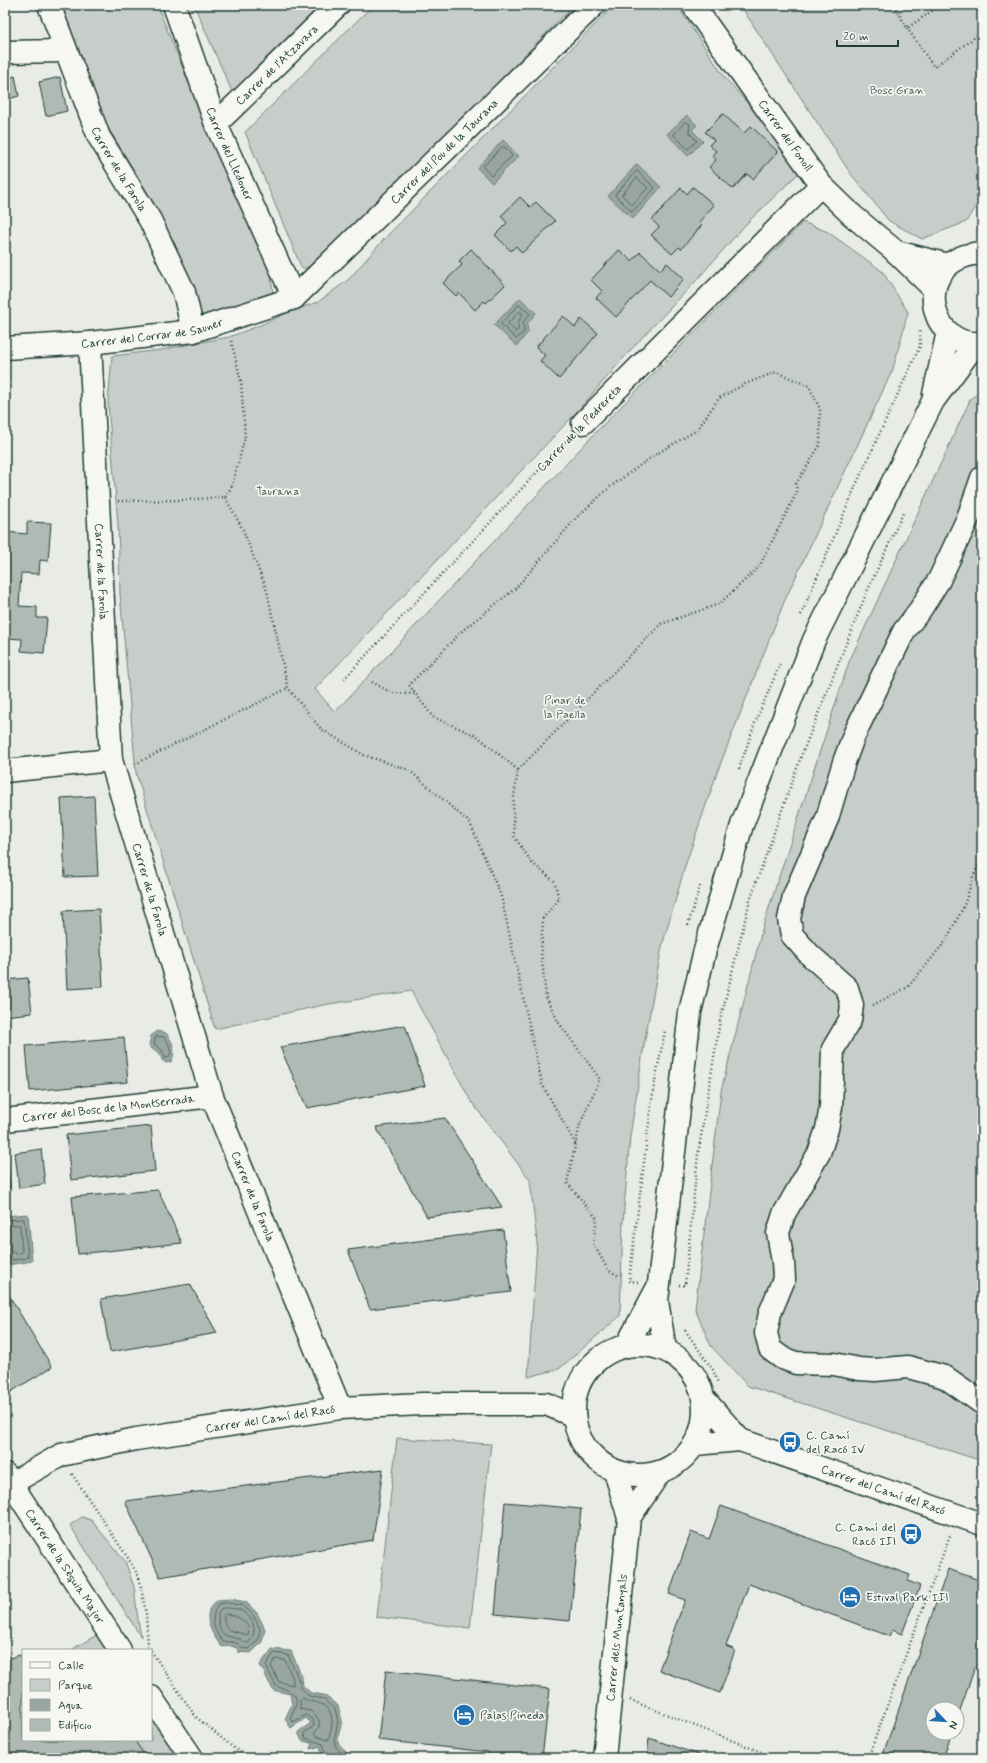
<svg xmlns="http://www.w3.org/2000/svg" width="987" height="1763" viewBox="0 0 987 1763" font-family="Mynerve,sans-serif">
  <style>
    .green { fill: #c7cec9; stroke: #73867e }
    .water { fill: #99a6a0; stroke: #687c75 }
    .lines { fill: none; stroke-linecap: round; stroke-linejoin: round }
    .shore { stroke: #50675f; stroke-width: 1 }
    .building { fill: #b0bab5; stroke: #1f3d34 }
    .minor-casing { stroke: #1f3d34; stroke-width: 25 }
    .path { stroke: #1f3d34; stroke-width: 2.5; stroke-dasharray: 1 3; stroke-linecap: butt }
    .minor { stroke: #f6f6f2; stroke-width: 22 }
    .labels { text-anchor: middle; stroke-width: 3.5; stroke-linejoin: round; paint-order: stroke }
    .street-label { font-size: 12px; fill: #1f3d34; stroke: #f6f6f2 }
    .park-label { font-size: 12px; fill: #415a52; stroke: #f6f6f2 }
    .poi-label { font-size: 12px; fill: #1f3d34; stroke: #f6f6f2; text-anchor: start }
  </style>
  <rect width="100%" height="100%" fill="#e9ebe7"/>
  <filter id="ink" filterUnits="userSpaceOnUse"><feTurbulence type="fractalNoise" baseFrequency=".025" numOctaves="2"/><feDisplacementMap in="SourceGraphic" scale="8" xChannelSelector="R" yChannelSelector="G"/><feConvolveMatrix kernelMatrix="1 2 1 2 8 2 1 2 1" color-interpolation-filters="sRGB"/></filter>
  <g filter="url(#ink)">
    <g class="green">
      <path d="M62 5H157L197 103 270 265 273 294 200 320 185 269 150 197 104 121Z"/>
      <path d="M194 5H330L233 94Z"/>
      <path d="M373 5H574L318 264 302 269 245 132Z"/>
      <path d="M614 5H677L725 78 805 167 746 224 694 283 635 345 573 416 315 689 335 712 595 433 803 222 828 232 882 271 908 312 893 369 784 602 718 770 686 863 662 946 644 1045 630 1137 623 1222 620 1316 559 1369 528 1377 537 1242 530 1180 471 1101 411 991 323 1005 215 1029 136 773 120 594 118 525 108 403 112 356 160 350 229 337 258 326 289 312 318 302 348 280 386 237Z"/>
      <path d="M740 5H982V195L966 222 922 239 889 221 851 174Z"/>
      <path d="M982 391V1461L748 1386 711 1346 695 1309 721 1091 763 926 849 662 971 398Z"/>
      <path d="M397 1438 491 1444 470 1628 377 1617Z"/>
      <path d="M82 1517 91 1520 125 1561 134 1587 138 1620 141 1637 70 1525Z"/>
      <path d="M100 1633 112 1650H71Z"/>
      <path d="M151 1709 183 1758H143L130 1740H151Z"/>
    </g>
    <g class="water">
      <path d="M687 115 697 125 692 130 703 141 688 156 667 134Z"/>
      <path d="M503 140 519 156 492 183 477 168Z"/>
      <path d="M637 164 661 187 633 219 608 196Z"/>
      <path d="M520 298 536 313 527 324 528 332 517 346 494 325Z"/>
      <path d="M157 1031 166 1033C173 1043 177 1050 171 1062L166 1063 162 1060 159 1052 152 1049 149 1045 151 1036Z"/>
      <path d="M28 1214 32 1261 8 1265 5 1240V1216Z"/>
      <path d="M230 1599 246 1602 257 1613 265 1629 262 1642 251 1653 238 1652 237 1648 228 1645 222 1647C214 1637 205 1623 209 1610 210 1607 215 1603 217 1600Z"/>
      <path d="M272 1649 291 1651 302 1677 303 1686 311 1693 324 1695 338 1706 342 1720 337 1740 339 1744 351 1758H321L322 1754 320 1746 311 1749 312 1743 302 1741 298 1732 311 1723 306 1718 291 1728 285 1719 292 1704 290 1694 273 1690 260 1665Z"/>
    </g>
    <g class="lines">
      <g class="shore">
        <path d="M685 122H687L690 124 689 132 697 141 688 149 674 135Z"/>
        <path d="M502 147H505L512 156 491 176 483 167Z"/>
        <path d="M637 171 655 188 632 212 615 195Z"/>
        <path d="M637 178 648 188 632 205 622 195Z"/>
        <path d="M519 305 530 314 523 322 524 332 516 339 501 324Z"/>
        <path d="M519 312H521L523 314 518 322V330L516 332 508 324Z"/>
        <path d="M157 1036 164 1037 169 1045 171 1053 168 1058H165L162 1050 154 1044 155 1038Z"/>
        <path d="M5 1220 24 1219 28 1256 26 1258 13 1260 9 1255 5 1254"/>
        <path d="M5 1225H20L22 1252 16 1254 10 1250 5 1249"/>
        <path d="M229 1603 244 1606 253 1615 260 1629 258 1640 249 1649 242 1648C238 1642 230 1641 223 1642 213 1630 209 1616 219 1604Z"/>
        <path d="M223 1608C228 1608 237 1608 242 1611 255 1619 258 1633 248 1643 244 1643 243 1641 240 1639 235 1638 231 1637 227 1636 219 1634 218 1620 218 1614Z"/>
        <path d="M226 1614C236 1615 252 1622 248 1635L228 1630 224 1622V1616Z"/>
        <path d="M276 1659 285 1660 293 1679V1685L279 1682 271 1666Z"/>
        <path d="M303 1698C309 1703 315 1701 321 1704 336 1711 333 1727 328 1740L318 1737 314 1734 319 1727V1720L311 1711 300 1709V1700Z"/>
        <path d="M325 1758 326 1753 323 1744 305 1738 304 1735V1733L314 1726 313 1720 306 1715 293 1722 290 1719C291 1715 293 1711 295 1707 301 1692 286 1690 276 1686L266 1666 274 1653 288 1655 298 1678 301 1688 309 1696 323 1699 335 1709 338 1721 334 1741 336 1747 346 1758"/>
      </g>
    </g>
    <g class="building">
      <path d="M15 76 19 96 5 100V79Z"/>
      <path d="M60 77 67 111 46 116 39 82Z"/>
      <path d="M723 114 744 133 751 126 778 152 753 179 747 174 733 189 709 167 716 160 712 155 716 151 709 145 714 140 705 132Z"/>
      <path d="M693 187 714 205 699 222 702 225 681 249 679 247 672 254 651 235 659 227 652 220 681 188 687 194Z"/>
      <path d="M520 197 530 207 536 202 555 221 522 253 516 246 511 251 495 235 507 223 501 216Z"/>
      <path d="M471 249 505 285 486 303 484 301 475 310 459 293 456 296 443 283 462 265 459 261Z"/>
      <path d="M619 250 632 261 640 252 660 270 667 263 684 279 668 297 650 280 616 317 596 298 602 291 591 280Z"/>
      <path d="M563 316 575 327 581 319 598 333 559 379 540 361 545 355 536 347Z"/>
      <path d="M27 522 51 523 48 561 40 560 39 574 21 573 19 606 37 607V618H47L44 653 21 651 22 639 5 638V532L27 534Z"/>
      <path d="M94 796 98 876 65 877 61 798Z"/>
      <path d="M99 909 103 987 67 989 63 911Z"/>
      <path d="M28 978 32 1013 5 1016V980Z"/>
      <path d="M405 1025 425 1086 307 1108 280 1047Z"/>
      <path d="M124 1037 128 1082 30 1091 26 1046Z"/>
      <path d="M445 1118 502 1207 427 1217 376 1127Z"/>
      <path d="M151 1126 155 1171 71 1180 66 1135Z"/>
      <path d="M41 1149 45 1184 19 1188 15 1153Z"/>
      <path d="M5 1156H7L10 1188 5 1189Z"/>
      <path d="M158 1190 182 1243 78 1254 72 1197Z"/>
      <path d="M503 1230 511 1292 370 1309 348 1250Z"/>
      <path d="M190 1284 217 1333 110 1352 101 1299Z"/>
      <path d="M7 1292 52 1367 9 1393 5 1387V1293Z"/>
      <path d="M383 1469 373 1540 160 1577 125 1501Z"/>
      <path d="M505 1502 581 1509 570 1621 495 1614Z"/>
      <path d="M721 1506 910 1575 908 1581 920 1586 902 1634 892 1630 889 1636 749 1584 726 1646 735 1650 720 1693 659 1670 685 1600 669 1594 691 1532 709 1539Z"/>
      <path d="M948 1569 982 1581V1669L975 1667 957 1719V1709H933V1733H952L943 1758H884L882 1757Z"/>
      <path d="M5 1653 10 1658 20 1655 23 1661V1740H134L147 1758H5Z"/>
      <path d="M386 1670 550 1689 542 1758H488V1752L378 1740Z"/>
      <path d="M649 1738 708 1758H647Z"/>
    </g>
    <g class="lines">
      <g class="minor-casing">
        <g id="minor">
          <path id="s1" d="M49 5 99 137 150 220 184 292 193 331"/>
          <path id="s2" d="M174 5 216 124 294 298"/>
          <path id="s3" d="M693 5 821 185 853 216 895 251 934 289"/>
          <path d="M5 52 66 51"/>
          <path id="s4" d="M216 124 338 5"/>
          <path d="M896 252 948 265"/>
          <path d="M982 253C909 258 927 350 982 343"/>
          <path id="s5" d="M90 343 111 760 212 1096 340 1408"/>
          <path id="s6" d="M5 348 90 343 193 331 294 298 594 5"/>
          <path d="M934 394 948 332"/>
          <path d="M583 423 821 185"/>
          <path d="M982 478 968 518 939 580 920 610 904 631 854 735 844 762 827 819 794 896 789 919 792 935 810 955 847 988 852 1005 850 1020 833 1049 831 1107 827 1129 819 1153 784 1214 778 1233 783 1262 784 1279 770 1313 766 1333 770 1349 782 1358 796 1363 834 1364 859 1369 875 1370 908 1367 945 1377 982 1403"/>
          <path d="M5 771 111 760"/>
          <path id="s7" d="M5 1120 212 1096"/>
          <circle cx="639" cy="1410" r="65"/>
          <path d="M627 1345 658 1287"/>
          <path d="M665 1349 657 1301 690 1012 705 950 742 825 814 640 933 401 976 343"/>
          <path d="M704 1399 740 1440"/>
          <path id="s8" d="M695 1444 740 1440 982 1524"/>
          <path id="s9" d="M5 1474 120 1650"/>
          <path id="s10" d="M5 1487 61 1455 136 1439 340 1408 422 1404H546L574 1416"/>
          <path d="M629 1518 660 1472"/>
          <path d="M151 1697 192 1758"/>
          <path id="s11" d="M604 1758 629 1518 615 1471"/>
        </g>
      </g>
      <g class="path">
        <path d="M894 5 907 28 941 5"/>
        <path d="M907 28 934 67 982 32"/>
        <path d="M225 497 232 486 245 437 241 381 231 340"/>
        <path d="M118 501 183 500 225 497 243 530 267 591 288 688 321 729 364 755 409 770 470 823 501 896 542 1084 576 1145"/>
        <path d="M801 615 856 485 920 346V329"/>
        <path d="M344 679 569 438"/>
        <path d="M372 682 392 693 416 694"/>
        <path d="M135 764 288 688"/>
        <path d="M739 769 755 723 780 664"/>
        <path d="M518 770 477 736 433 717 409 685 463 630 516 588 577 517 610 487 653 456 697 430 719 398 745 384 776 372 809 386 820 409V445L796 484 797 492 759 567 719 604 661 624 518 770 513 804 514 836 532 863 554 881 559 899 543 918 541 952 546 997 559 1023 600 1079 580 1124 567 1183 597 1218 593 1243 608 1270 619 1276"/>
        <path d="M688 925 700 886"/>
        <path d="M873 1005 908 987 945 942 964 906 974 874 982 859"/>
        <path d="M638 1282 629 1281 653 1091 665 1031"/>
        <path d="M679 1285H685L698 1154 720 1021 750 900 802 754 866 594 904 511"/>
        <path d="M685 1330 713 1370 718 1383"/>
        <path d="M72 1474 128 1558 139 1577 146 1613 148 1646 151 1650"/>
        <path d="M151 1651 196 1717 235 1749 250 1758"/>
        <path d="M630 1700 776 1758"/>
        <path d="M868 1758 950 1535"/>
      </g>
      <use href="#minor" class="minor"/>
    </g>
  </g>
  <defs>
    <g id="bus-disc" transform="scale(1.15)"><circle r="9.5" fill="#1f6fb2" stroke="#f6f6f2"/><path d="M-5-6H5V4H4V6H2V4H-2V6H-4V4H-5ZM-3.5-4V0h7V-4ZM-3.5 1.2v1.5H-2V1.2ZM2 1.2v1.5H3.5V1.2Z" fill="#fff"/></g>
    <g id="hotel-disc" transform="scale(1.15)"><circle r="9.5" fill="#1f6fb2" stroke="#f6f6f2"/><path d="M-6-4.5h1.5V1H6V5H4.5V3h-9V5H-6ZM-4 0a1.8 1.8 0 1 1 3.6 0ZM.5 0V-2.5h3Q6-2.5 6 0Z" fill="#fff"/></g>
  </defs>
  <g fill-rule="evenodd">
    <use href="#bus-disc" x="790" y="1442"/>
    <use href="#bus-disc" x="911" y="1534"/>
    <use href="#hotel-disc" x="850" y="1597"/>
    <use href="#hotel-disc" x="464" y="1715"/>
  </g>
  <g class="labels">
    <g class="street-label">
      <text dy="4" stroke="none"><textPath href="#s4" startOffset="85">Carrer de l'Atzavara</textPath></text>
      <text dy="4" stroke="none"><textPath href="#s3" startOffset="160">Carrer del Fonoll</textPath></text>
      <text dy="4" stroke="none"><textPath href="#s6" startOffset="505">Carrer del Pou de la Taurana</textPath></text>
      <text dy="4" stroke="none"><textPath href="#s2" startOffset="159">Carrer del Lledoner</textPath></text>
      <text dy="4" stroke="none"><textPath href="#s1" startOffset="179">Carrer de la Farola</textPath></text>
      <text dy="4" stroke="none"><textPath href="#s6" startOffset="148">Carrer del Corrar de Sauner</textPath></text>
      <text transform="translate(579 428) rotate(-46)" y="4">Carrer de la Pedrereta</text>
      <text dy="4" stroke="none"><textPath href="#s5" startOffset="229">Carrer de la Farola</textPath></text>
      <text dy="4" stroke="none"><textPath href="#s5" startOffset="553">Carrer de la Farola</textPath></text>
      <text dy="4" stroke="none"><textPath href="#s7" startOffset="104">Carrer del Bosc de la Montserrada</textPath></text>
      <text dy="4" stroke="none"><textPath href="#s5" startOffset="877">Carrer de la Farola</textPath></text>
      <text dy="4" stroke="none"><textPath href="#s10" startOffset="277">Carrer del Camí del Racó</textPath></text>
      <text dy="4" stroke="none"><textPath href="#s8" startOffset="197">Carrer del Camí del Racó</textPath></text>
      <text dy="4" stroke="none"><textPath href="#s9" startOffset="110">Carrer de la Sèquia Major</textPath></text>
      <text dy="4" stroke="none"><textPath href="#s11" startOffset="121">Carrer dels Muntanyals</textPath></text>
    </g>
    <g class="park-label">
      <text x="897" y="94">Bosc Gran</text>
      <text x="278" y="495">Taurana</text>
      <text x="565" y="704">Pinar de<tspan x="565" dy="14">la Paella</tspan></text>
    </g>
    <g class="poi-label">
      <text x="806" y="1439">C. Camí<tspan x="806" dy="14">del Racó IV</tspan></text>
      <text x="896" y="1531" text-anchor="end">C. Camí del<tspan x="896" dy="14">Racó III</tspan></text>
      <text x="866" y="1601">Estival Park III</text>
      <text x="480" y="1719">Palas Pineda</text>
    </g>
  </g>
  <rect width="987" height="1763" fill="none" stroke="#f6f6f2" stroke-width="20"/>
  <rect x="10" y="10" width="967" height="1743" fill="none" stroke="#1f3d34" stroke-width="1.5" filter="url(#ink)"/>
  <rect x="22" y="1649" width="130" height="92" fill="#f6f6f2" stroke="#a0aca6"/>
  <rect x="30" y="1662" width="20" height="6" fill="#f6f6f2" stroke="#a0aca6"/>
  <text x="58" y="1669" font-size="12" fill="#1f3d34">Calle</text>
  <rect x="30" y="1679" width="20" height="12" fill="#c7cec9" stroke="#a0aca6"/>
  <text x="58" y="1689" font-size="12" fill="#1f3d34">Parque</text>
  <rect x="30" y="1699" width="20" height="12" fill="#99a6a0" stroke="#a0aca6"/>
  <text x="58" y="1709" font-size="12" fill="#1f3d34">Agua</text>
  <rect x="30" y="1719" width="20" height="12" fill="#b0bab5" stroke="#a0aca6"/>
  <text x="58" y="1729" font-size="12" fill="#1f3d34">Edificio</text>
  <g transform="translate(945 1721) rotate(115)"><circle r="19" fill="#f6f6f2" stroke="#a0aca6"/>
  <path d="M0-3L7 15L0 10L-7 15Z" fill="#1f6fb2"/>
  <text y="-6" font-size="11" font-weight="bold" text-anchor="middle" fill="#1f3d34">N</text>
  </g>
  <path d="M837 40v6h61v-6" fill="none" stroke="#1f3d34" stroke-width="2"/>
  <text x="843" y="40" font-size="12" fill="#1f3d34" stroke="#f6f6f2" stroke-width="3" paint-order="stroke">20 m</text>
</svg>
